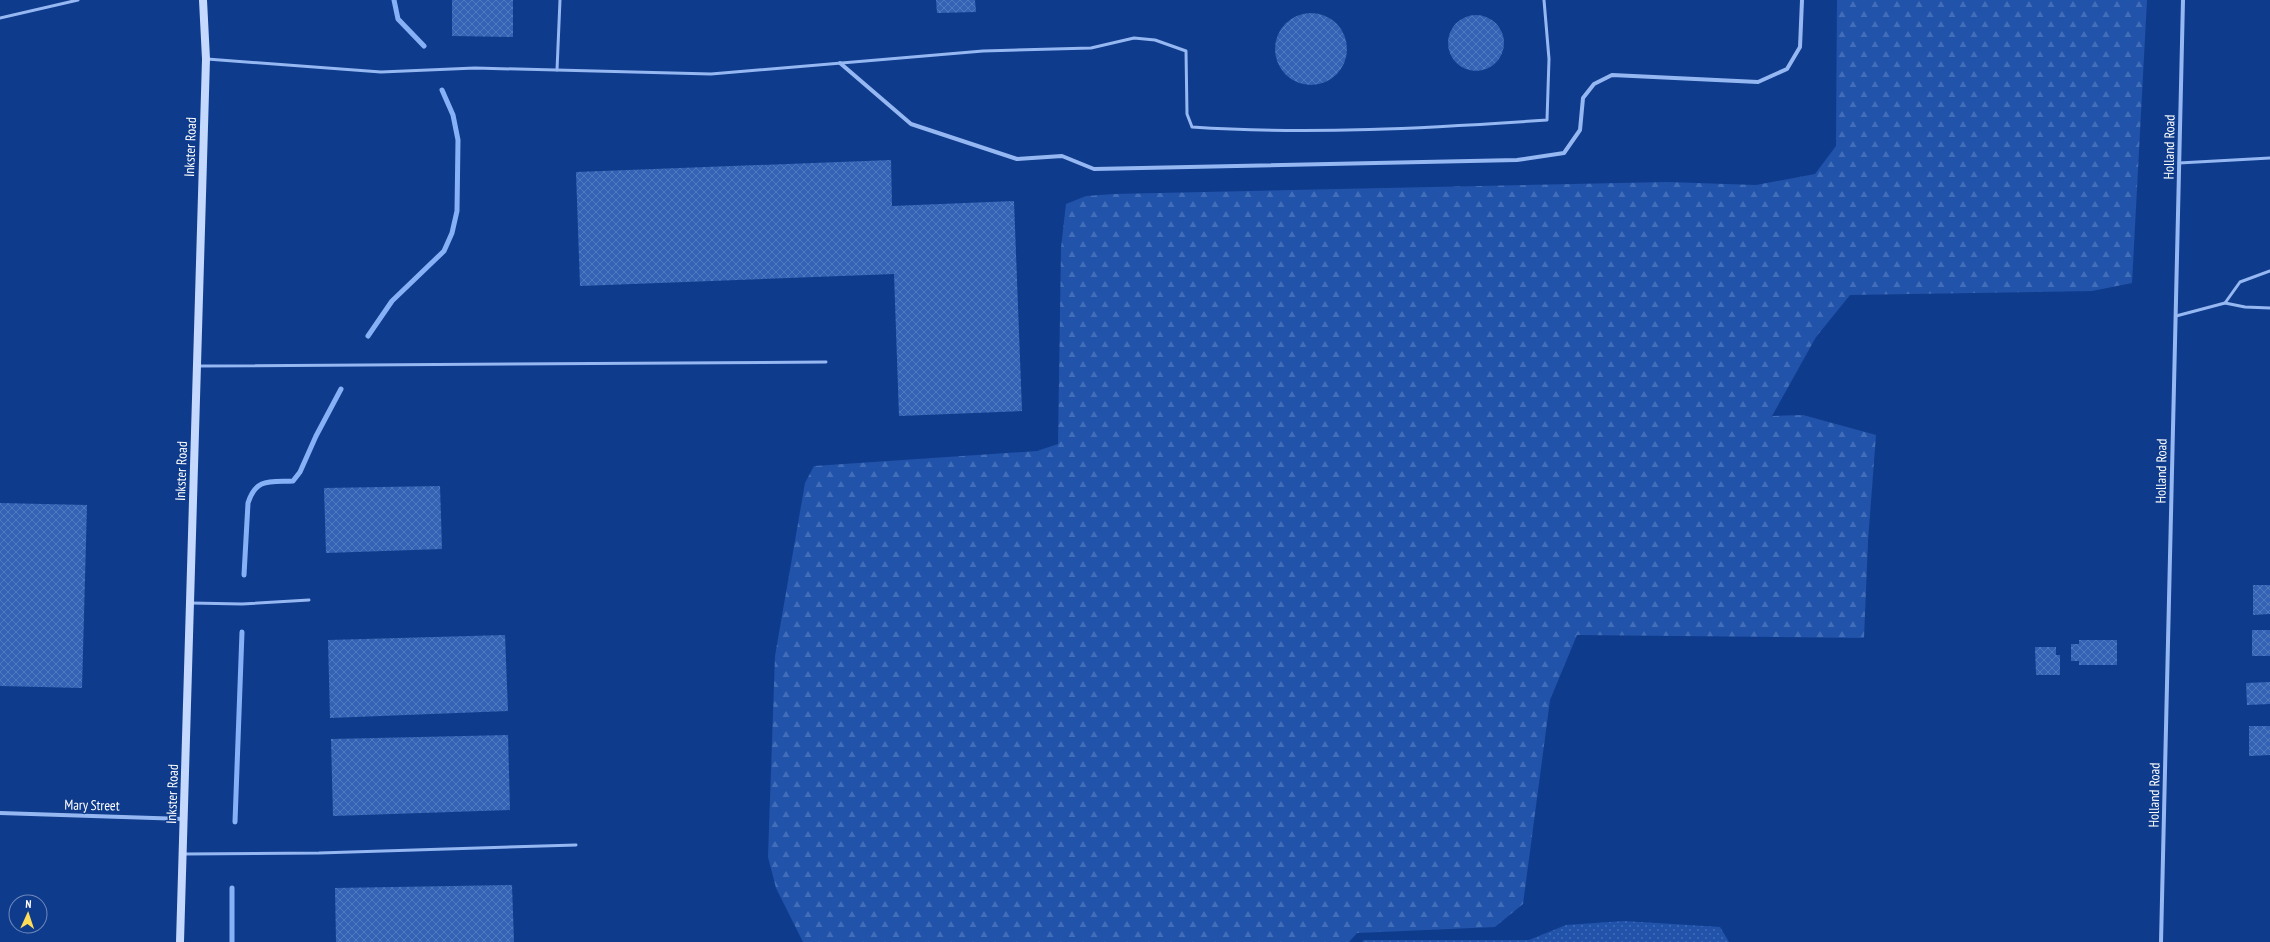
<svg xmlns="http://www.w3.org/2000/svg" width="2270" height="942" viewBox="0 0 2270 942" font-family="'PT Sans Narrow',sans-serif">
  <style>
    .grass { fill: url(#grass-dots) }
    .forest { fill: url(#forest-firs) }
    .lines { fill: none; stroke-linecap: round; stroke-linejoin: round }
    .stream { stroke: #87b1f6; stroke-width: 5 }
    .building { fill: url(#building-cross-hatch) }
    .lane { stroke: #96b8f2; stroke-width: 3 }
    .street { stroke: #96b8f2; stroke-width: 4 }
    .secondary { stroke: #c5d8fd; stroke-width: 8 }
    .labels { text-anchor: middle; stroke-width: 3; stroke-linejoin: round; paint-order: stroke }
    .street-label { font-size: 14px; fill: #fff; stroke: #0f3b8c }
  </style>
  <defs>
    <pattern id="grass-dots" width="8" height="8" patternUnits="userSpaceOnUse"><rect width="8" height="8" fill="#2153ab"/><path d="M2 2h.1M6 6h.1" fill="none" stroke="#426db8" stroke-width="1.8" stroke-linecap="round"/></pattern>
    <pattern id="forest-firs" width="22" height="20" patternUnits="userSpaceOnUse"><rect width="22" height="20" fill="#2153ab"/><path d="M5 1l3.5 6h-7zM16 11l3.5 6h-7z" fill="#426db8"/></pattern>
    <pattern id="building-cross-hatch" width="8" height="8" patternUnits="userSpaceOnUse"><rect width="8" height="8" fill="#3462b4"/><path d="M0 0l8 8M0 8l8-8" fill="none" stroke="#527abf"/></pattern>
  </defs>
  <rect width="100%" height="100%" fill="#0f3b8c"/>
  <path class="grass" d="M1624 921 1720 927 1729 942H1362L1364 940H1529L1566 925Z"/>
  <path class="forest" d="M1837 0H2147L2132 283 2092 291 1850 295 1816 337 1772 416 1803 415 1876 435 1868 541 1864 638 1577 635 1550 700 1523 904 1495 927 1357 933 1349 942H803L776 888 768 857 775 656 805 483 814 466 1037 451 1058 444 1061 248 1066 204 1086 196 1114 194 1667 182 1756 185 1815 174 1836 146Z"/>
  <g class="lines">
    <g class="stream">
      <path d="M394 0 398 19 424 46"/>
      <path d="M368 336 392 301 444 251 452 233 457 211 458 140 453 115 442 90"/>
      <path d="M244 575 248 503C256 477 271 482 293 481L300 472 316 436 341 389"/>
      <path d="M235 822 242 632"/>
      <path d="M232 888V942"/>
    </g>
  </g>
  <g class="building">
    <path d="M452 0H513V37L452 36Z"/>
    <path d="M936 0H975L976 12 937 13Z"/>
    <circle cx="1311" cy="49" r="36"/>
    <circle cx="1476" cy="43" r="28"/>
    <path d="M891 160 892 206 1014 201 1022 411 899 416 894 274 580 286 576 172Z"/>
    <path d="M440 486 442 549 326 553 324 488Z"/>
    <path d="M0 503 87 505 82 688 0 686Z"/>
    <path d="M2253 585H2270V614L2253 615Z"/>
    <rect x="2252" y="630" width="18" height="26"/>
    <path d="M505 635 508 711 330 718 328 640Z"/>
    <path d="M2079 640H2117V665H2079V661H2071V644H2079Z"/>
    <path d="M2035 647H2056V655H2060V675H2036Z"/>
    <path d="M2270 682V704L2247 705 2246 683Z"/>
    <path d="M2249 726H2270V755L2249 756Z"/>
    <path d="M508 735 510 810 333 816 331 739Z"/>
    <path d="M512 885 514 942H336L335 888Z"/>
  </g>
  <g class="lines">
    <g class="lane">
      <path d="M0 18 78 0"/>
      <path d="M207 59 381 72 475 68 711 74 983 51 1091 48 1134 38 1155 40 1186 51 1187 114 1192 127C1310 135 1429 128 1547 120L1549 59 1544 0"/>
      <path d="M557 70 560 0"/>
      <path d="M2179 163 2270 158"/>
      <path d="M2225 303 2245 307 2270 308"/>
      <path d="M2176 316 2225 303 2240 282 2270 271"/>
      <path d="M199 366 826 362"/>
      <path d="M191 603 242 604 309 600"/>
      <path d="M184 854 319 853 576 845"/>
    </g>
    <g class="street">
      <path d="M840 63 911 124 1017 159 1062 156 1094 169 1517 160 1564 153 1580 130 1583 98 1594 84 1612 75 1758 82 1787 69 1800 47 1802 0"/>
      <path d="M0 813 184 819"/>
      <path d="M2161 942 2183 0"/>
    </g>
    <path class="secondary" d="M180 942 206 59 203 0"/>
  </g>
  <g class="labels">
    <g class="street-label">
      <text transform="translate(190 147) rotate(-88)" y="5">Inkster Road</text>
      <text transform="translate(2169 147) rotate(-89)" y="5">Holland Road</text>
      <text transform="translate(181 471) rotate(-88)" y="5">Inkster Road</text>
      <text transform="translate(2161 471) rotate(-89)" y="5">Holland Road</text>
      <text transform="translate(172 794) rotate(-88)" y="5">Inkster Road</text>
      <text transform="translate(2154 795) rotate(-89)" y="5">Holland Road</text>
      <text transform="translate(92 805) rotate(1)" y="5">Mary Street</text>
    </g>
  </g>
  <g transform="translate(28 914) rotate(3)"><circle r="19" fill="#0f3b8c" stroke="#6f89ba"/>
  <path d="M0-3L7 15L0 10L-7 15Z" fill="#ffdd57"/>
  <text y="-6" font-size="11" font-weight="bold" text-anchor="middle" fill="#ffffff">N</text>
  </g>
</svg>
